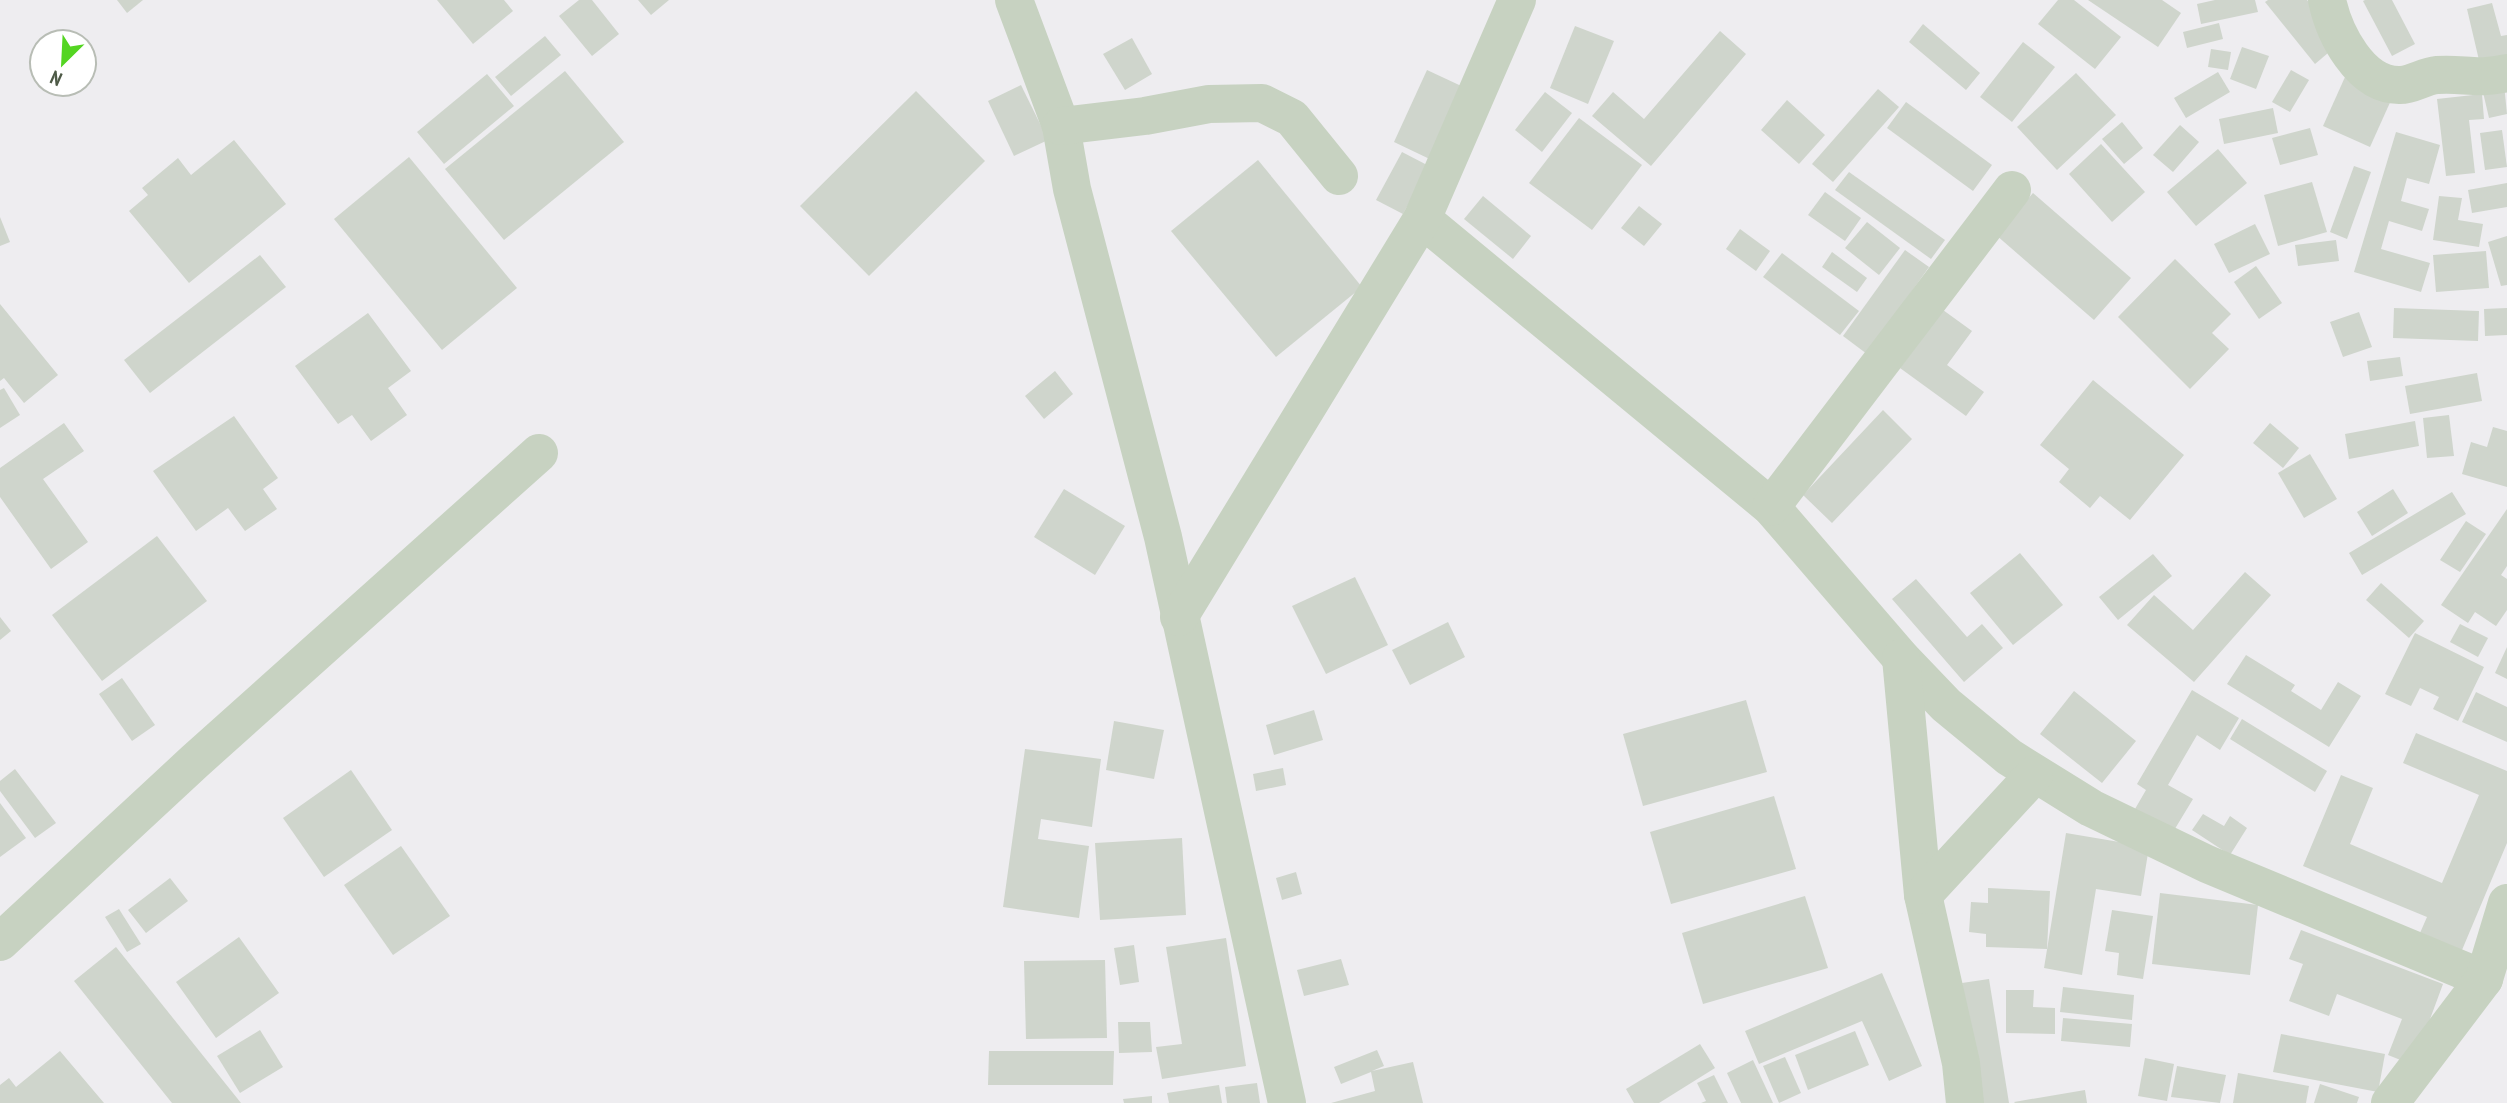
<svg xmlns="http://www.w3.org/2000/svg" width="2507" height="1103" viewBox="0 0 2507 1103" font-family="'PT Sans Narrow',sans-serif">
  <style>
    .building { fill: #cfd5cc }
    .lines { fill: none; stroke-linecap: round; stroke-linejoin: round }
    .minor { stroke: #c7d2c1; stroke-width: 38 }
  </style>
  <rect width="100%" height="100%" fill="#eeedf0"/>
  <g class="building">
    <path d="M117 0H143L127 13Z"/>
    <path d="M437 0H504L513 11 473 44Z"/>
    <path d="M579 0H592L619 34 592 56 559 16Z"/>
    <path d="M638 0H669L651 15Z"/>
    <path d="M2058 0H2074L2121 37 2095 69 2038 24Z"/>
    <path d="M2088 0H2162L2181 13 2158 47Z"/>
    <path d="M2215 0H2255L2258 12 2201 24 2197 4Z"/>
    <path d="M2268 0H2307L2341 42 2315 64 2265 2Z"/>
    <path d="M2365 0H2392L2415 44 2392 56 2363 1Z"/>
    <path d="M2492 3 2501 36 2507 35V67L2482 73 2467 9Z"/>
    <path d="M2219 23 2223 39 2187 48 2183 32Z"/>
    <path d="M1923 24 1980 73 1966 90 1909 42Z"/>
    <path d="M1575 26 1614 41 1588 104 1550 88Z"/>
    <path d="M1720 31 1746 54 1651 166 1592 116 1613 92 1644 119Z"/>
    <path d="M545 36 561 55 511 96 495 77Z"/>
    <path d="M1132 38 1152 74 1125 90 1103 54Z"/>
    <path d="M2023 42 2055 67 2012 122 1980 97Z"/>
    <path d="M2242 47 2269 56 2256 89 2230 79Z"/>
    <path d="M2211 49 2231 52 2228 70 2208 67Z"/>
    <path d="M1427 70 1472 91 1438 163 1394 142Z"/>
    <path d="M2291 70 2309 80 2290 112 2272 102Z"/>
    <path d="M565 71 624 142 504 240 445 169Z"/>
    <path d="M2218 72 2230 92 2186 118 2174 98Z"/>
    <path d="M2076 73 2116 115 2057 170 2017 127Z"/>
    <path d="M487 74 514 106 444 164 417 132Z"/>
    <path d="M2345 77 2392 98 2370 147 2323 126Z"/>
    <path d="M2504 84 2507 114 2489 118 2482 88Z"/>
    <path d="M1021 85 1048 140 1014 156 988 101Z"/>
    <path d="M1878 89 1899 107 1833 182 1812 164Z"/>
    <path d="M916 91 985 161 869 276 800 206Z"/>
    <path d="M1545 92 1572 113 1542 152 1515 130Z"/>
    <path d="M2482 94 2484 119 2469 120 2475 173 2446 176 2437 99Z"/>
    <path d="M1787 100 1825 135 1799 164 1761 130Z"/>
    <path d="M1906 102 1992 165 1973 191 1887 128Z"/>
    <path d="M2273 108 2278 133 2224 144 2219 119Z"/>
    <path d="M1579 118 1642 165 1592 230 1529 183Z"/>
    <path d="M2122 122 2143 148 2124 164 2102 139Z"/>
    <path d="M2180 125 2199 142 2173 172 2153 155Z"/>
    <path d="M2310 128 2318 155 2280 165 2272 138Z"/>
    <path d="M2502 130 2507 167 2485 170 2480 133Z"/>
    <path d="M2396 132 2440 145 2429 184 2407 178 2401 201 2429 209 2422 231 2389 221 2381 249 2430 263 2421 292 2354 272Z"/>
    <path d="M234 140 286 204 189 283 129 211 148 195 142 188 178 158 191 175Z"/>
    <path d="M2101 144 2145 192 2112 222 2069 174Z"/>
    <path d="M2218 149 2247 183 2196 226 2167 192Z"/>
    <path d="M1402 152 1429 166 1403 214 1376 200Z"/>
    <path d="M409 157 517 288 442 350 334 219Z"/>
    <path d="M1258 160 1362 287 1276 357 1171 231Z"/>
    <path d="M2354 166 2371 172 2347 239 2330 232Z"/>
    <path d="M1849 172 1945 240 1931 259 1835 190Z"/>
    <path d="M2312 182 2327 232 2278 246 2264 195Z"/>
    <path d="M2507 183V207L2472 213 2468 190Z"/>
    <path d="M1825 192 1861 218 1845 241 1808 215Z"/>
    <path d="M2033 193 2131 278 2094 320 1996 235Z"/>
    <path d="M1483 196 1531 236 1513 259 1464 219Z"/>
    <path d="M2439 196 2462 198 2458 220 2483 224 2479 247 2433 240Z"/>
    <path d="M1639 206 1662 224 1644 246 1621 228Z"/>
    <path d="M0 217 10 242 0 246Z"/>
    <path d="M1867 222 1900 248 1879 275 1845 248Z"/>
    <path d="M2255 224 2270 254 2229 273 2214 244Z"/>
    <path d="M1740 229 1770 251 1756 271 1726 249Z"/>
    <path d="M2507 236V285L2501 286 2488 242Z"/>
    <path d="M2336 240 2339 261 2298 266 2295 245Z"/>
    <path d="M1905 250 1929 267 1867 354 1843 336Z"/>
    <path d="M2486 251 2489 288 2436 292 2433 255Z"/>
    <path d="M1832 252 1867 278 1857 292 1822 267Z"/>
    <path d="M1782 253 1859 311 1840 335 1763 277Z"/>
    <path d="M260 255 286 287 150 393 124 360Z"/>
    <path d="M2175 259 2231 314 2212 333 2229 349 2190 389 2118 317Z"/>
    <path d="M2256 266 2282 303 2259 319 2234 282Z"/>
    <path d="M0 304 58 375 24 403 4 378 0 381Z"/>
    <path d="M2394 308 2479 311 2478 341 2393 338Z"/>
    <path d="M2507 308V335L2485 336 2484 309Z"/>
    <path d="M1943 310 1972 331 1947 365 1984 392 1966 416 1900 368Z"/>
    <path d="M2359 312 2372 347 2343 357 2330 322Z"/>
    <path d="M368 313 411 371 388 388 407 415 371 441 352 415 338 424 295 366Z"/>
    <path d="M2400 357 2403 376 2370 381 2367 361Z"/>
    <path d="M1055 371 1073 394 1044 419 1025 396Z"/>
    <path d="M2477 373 2482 401 2410 414 2405 386Z"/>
    <path d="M2093 380 2184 455 2130 520 2100 496 2090 508 2059 482 2069 469 2040 445Z"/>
    <path d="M4 388 20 415 0 428V390Z"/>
    <path d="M1883 410 1912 439 1832 523 1803 495Z"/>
    <path d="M2449 415 2454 456 2427 458 2423 418Z"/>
    <path d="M234 416 278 478 263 489 277 509 245 531 228 508 196 531 153 471Z"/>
    <path d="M2415 421 2419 446 2349 459 2345 434Z"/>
    <path d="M64 423 84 451 43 479 88 542 51 569 0 497V468Z"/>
    <path d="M2270 423 2299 448 2283 468 2253 443Z"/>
    <path d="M2493 427 2507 431V487L2462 474 2471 442 2487 447Z"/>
    <path d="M2310 454 2337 499 2304 518 2278 473Z"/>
    <path d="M1064 489 1125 526 1095 575 1034 537Z"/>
    <path d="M2393 489 2408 513 2372 536 2357 512Z"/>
    <path d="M2452 492 2466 514 2362 575 2349 553Z"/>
    <path d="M2507 509V566L2501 575 2507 579V610L2496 626 2475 612 2468 623 2441 605Z"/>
    <path d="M2466 521 2486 534 2460 572 2440 560Z"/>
    <path d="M157 536 207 601 102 681 52 615Z"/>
    <path d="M2020 553 2063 605 2013 645 1970 593Z"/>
    <path d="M2153 554 2172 576 2118 620 2099 597Z"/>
    <path d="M2245 572 2271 595 2194 682 2127 625 2154 595 2193 630Z"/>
    <path d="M1355 577 1388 645 1326 674 1292 606Z"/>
    <path d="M1916 579 1967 637 1982 624 2003 648 1964 682 1892 599Z"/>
    <path d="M2381 583 2424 621 2409 638 2366 600Z"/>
    <path d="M0 617 11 631 0 640Z"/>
    <path d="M1448 622 1465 657 1410 685 1392 650Z"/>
    <path d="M2460 624 2488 638 2478 657 2450 642Z"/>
    <path d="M2415 633 2484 667 2458 721 2433 709 2439 697 2420 688 2411 706 2385 694Z"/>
    <path d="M2507 647V679L2495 673Z"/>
    <path d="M2246 655 2295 685 2291 691 2321 710 2338 682 2361 696 2329 747 2227 684Z"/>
    <path d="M122 678 155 725 132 741 99 694Z"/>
    <path d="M2192 690 2239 718 2220 750 2197 735 2168 785 2193 799 2173 832 2135 809 2146 790 2137 784Z"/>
    <path d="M2074 691 2136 741 2102 783 2040 734Z"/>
    <path d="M2476 692 2507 707V742L2462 722Z"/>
    <path d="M1746 700 1767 772 1643 806 1623 734Z"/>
    <path d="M1314 710 1323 740 1274 755 1266 725Z"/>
    <path d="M2242 719 2327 771 2315 792 2230 739Z"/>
    <path d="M1114 721 1164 730 1154 779 1106 770Z"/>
    <path d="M2416 733 2507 771V843L2462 950 2420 933 2427 917 2303 866 2341 775 2373 788 2350 844 2442 883 2479 795 2403 763Z"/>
    <path d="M1025 749 1101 759 1092 827 1041 819 1038 839 1089 846 1079 918 1003 907Z"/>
    <path d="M1283 768 1286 785 1256 791 1253 774Z"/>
    <path d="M15 769 56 823 35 838 0 791V781Z"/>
    <path d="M351 770 392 830 324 877 283 818Z"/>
    <path d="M1774 796 1796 869 1671 904 1650 832Z"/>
    <path d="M0 803 26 838 0 857Z"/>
    <path d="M2203 814 2224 826 2230 816 2247 828 2230 855 2192 830Z"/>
    <path d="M2066 833 2149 847 2141 896 2096 889 2082 975 2044 968Z"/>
    <path d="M1182 838 1186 915 1100 920 1095 843Z"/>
    <path d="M401 846 450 916 393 955 344 885Z"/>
    <path d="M1296 872 1302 894 1282 900 1276 878Z"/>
    <path d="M170 878 188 901 146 933 128 910Z"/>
    <path d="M1988 888 2050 891 2047 949 1986 947V934L1969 932 1971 902 1988 903Z"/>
    <path d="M2160 893 2258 905 2250 975 2152 964Z"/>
    <path d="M1805 896 1828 968 1703 1004 1682 933Z"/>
    <path d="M119 909 141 944 127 952 105 917Z"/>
    <path d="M2112 910 2153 916 2143 979 2117 975 2119 953 2105 951Z"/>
    <path d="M2301 930 2443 984 2413 1065 2388 1055 2402 1019 2337 994 2329 1016 2289 1001 2303 964 2289 959Z"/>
    <path d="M239 937 279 993 216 1038 176 982Z"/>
    <path d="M1226 938 1246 1066 1162 1079 1156 1047 1182 1044 1166 947Z"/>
    <path d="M1134 945 1139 982 1120 985 1114 948Z"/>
    <path d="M116 947 241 1103H172L74 981Z"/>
    <path d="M1341 959 1349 985 1304 996 1297 970Z"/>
    <path d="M1105 960 1107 1038 1026 1039 1024 961Z"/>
    <path d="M1882 973 1922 1066 1889 1081 1862 1021 1759 1064 1745 1031Z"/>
    <path d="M1989 979 2009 1103H1981L1962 983Z"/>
    <path d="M2063 987 2134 995 2132 1020 2060 1012Z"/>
    <path d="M2006 990H2034L2033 1007 2055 1008V1034L2006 1033Z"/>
    <path d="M2063 1018 2132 1024 2130 1047 2061 1041Z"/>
    <path d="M1118 1022H1150L1152 1052 1119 1053Z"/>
    <path d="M260 1030 283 1067 240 1093 217 1056Z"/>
    <path d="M1855 1031 1869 1065 1808 1090 1795 1055Z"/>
    <path d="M2281 1034 2385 1054 2378 1092 2273 1072Z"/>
    <path d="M1700 1044 1715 1068 1659 1103H1634L1626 1089Z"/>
    <path d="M1377 1050 1384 1066 1372 1071 1413 1062 1423 1103H1331L1375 1091 1371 1072 1341 1084 1334 1067Z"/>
    <path d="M60 1051 104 1103H0V1085L9 1078 16 1087Z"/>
    <path d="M989 1051H1114L1113 1085H988Z"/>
    <path d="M1785 1057 1801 1093 1779 1103 1763 1066Z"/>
    <path d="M2145 1058 2174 1064 2167 1101 2138 1096Z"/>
    <path d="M1753 1060 1773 1103H1741L1727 1073Z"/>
    <path d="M2177 1066 2226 1075 2220 1103 2171 1097Z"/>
    <path d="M2238 1073 2309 1086 2306 1103H2233Z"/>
    <path d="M1714 1075 1728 1103H1701L1706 1101 1697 1083Z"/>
    <path d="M1257 1083 1260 1103H1227L1225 1087Z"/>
    <path d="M2320 1084 2359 1097 2357 1103H2314Z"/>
    <path d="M1219 1085 1222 1103H1169L1167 1093Z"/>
    <path d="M2085 1090 2087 1103H2015L2014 1102Z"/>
    <path d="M1152 1096V1103H1124L1123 1099Z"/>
  </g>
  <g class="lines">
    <g class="minor">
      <path d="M1014 0 1061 126 1072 189 1163 537 1287 1103"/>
      <path d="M2327 0C2334 33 2360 86 2400 85 2413 85 2424 76 2437 75 2464 73 2477 80 2507 73"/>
      <path d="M1061 126 1145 116 1209 104 1262 103 1292 118 1339 176"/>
      <path d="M1422 219 1771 507 1901 658 1946 705 2009 757 2091 808 2207 864 2484 979"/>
      <path d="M1771 507 2012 190"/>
      <path d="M1179 617 1422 219 1517 0"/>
      <path d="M1901 658 1923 895 1961 1063 1965 1103"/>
      <path d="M1923 895 2034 775"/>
      <path d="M0 942 194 762 539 453"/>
      <path d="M2390 1103 2484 979 2507 903"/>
    </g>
  </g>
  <g transform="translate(63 63) rotate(204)"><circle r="33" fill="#ffffff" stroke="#b8bdb5" stroke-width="2"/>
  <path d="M0-5L12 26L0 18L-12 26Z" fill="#54d522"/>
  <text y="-10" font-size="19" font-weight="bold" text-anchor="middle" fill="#4e5a47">N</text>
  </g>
</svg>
